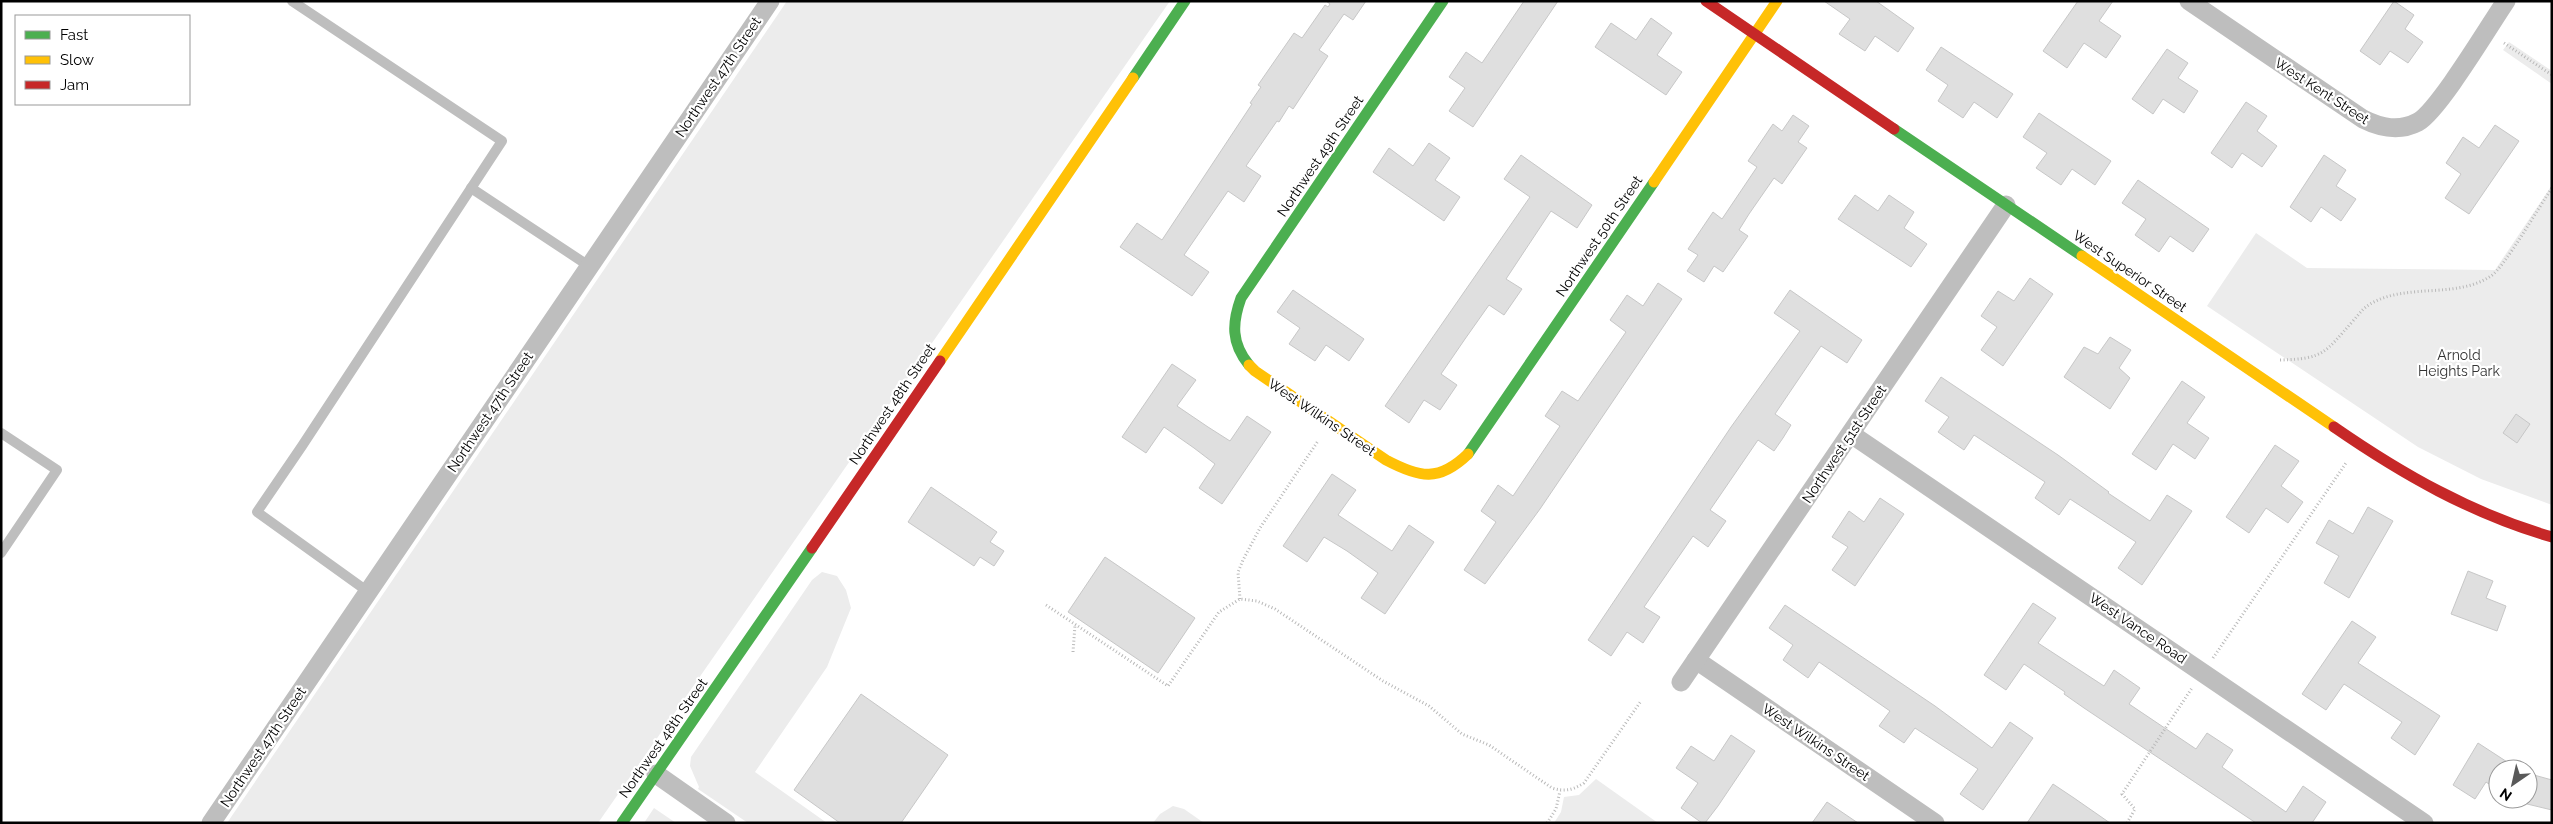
<svg xmlns="http://www.w3.org/2000/svg" width="2553" height="824" viewBox="0 0 2553 824" font-family="Raleway,sans-serif">
  <style>
    .green { fill: #ececec }
    .building { fill: #dfdfdf; stroke: #c7c7c7 }
    .lines { fill: none; stroke-linecap: round; stroke-linejoin: round }
    .path { stroke: #b9b9b9; stroke-width: 3; stroke-dasharray: 1 2.5; stroke-linecap: butt }
    .lane { stroke: #bebebe; stroke-width: 10 }
    .street { stroke: #bebebe; stroke-width: 19 }
    .fast { stroke: #4caf50; stroke-width: 11 }
    .slow { stroke: #ffc107; stroke-width: 11 }
    .jam { stroke: #c62828; stroke-width: 11 }
    .labels { text-anchor: middle; stroke-width: 4.5; stroke-linejoin: round; paint-order: stroke }
    .street-label { font-size: 14px; fill: #000; stroke: #fff }
    .park-label { font-size: 14px; fill: #333; stroke: #fff }
  </style>
  <rect width="100%" height="100%" fill="#fff"/>
  <g class="green">
    <path d="M787 1H1170L598 823H227Z"/>
    <path d="M2509 42 2552 71V84L2503 50Z"/>
    <path d="M2552 185V505L2481 479 2418 447 2207 306 2256 233 2307 268 2495 270Z"/>
    <path d="M822 572 837 576 846 590 851 608 827 667 755 772 827 823H748L698 789 699 787 690 766 691 757 812 580Z"/>
    <path d="M1596 779 1658 823H1554L1561 812 1564 797 1579 795Z"/>
    <path d="M1173 806 1184 809 1204 823H1153L1160 814Z"/>
    <path d="M654 808 676 823H644Z"/>
  </g>
  <g class="building">
    <path d="M1326 1H1366L1353 20 1344 14 1319 50 1328 56 1293 109 1289 106 1279 122 1277 121 1246 166 1261 176 1244 202 1228 191 1184 255 1209 272 1192 296 1120 247 1137 223 1162 240 1252 104 1250 103 1261 87 1258 85 1294 33 1302 38 1325 5 1328 7 1330 4Z"/>
    <path d="M1524 1H1558L1473 127 1449 111 1465 88 1449 77 1466 52 1482 63Z"/>
    <path d="M1824 1H1876L1914 28 1898 52 1875 36 1865 51 1839 34 1850 19Z"/>
    <path d="M2078 1H2113L2099 21 2121 36 2106 58 2084 43 2067 68 2043 51Z"/>
    <path d="M2394 1 2414 15 2405 29 2423 42 2408 63 2390 51 2380 65 2360 51Z"/>
    <path d="M1651 18 1672 33 1657 55 1682 72 1666 95 1595 47 1611 23 1636 40Z"/>
    <path d="M1941 47 2013 94 1997 118 1974 102 1963 118 1938 101 1948 85 1926 70Z"/>
    <path d="M2167 49 2188 63 2178 78 2198 91 2184 113 2163 99 2153 114 2132 99Z"/>
    <path d="M2246 102 2267 116 2257 131 2277 146 2262 167 2242 153 2232 168 2211 153Z"/>
    <path d="M2039 113 2111 161 2095 185 2072 169 2061 185 2036 168 2047 153 2023 137Z"/>
    <path d="M1793 115 1809 126 1798 142 1807 148 1782 184 1774 178 1749 214 1739 230 1748 236 1723 272 1714 266 1704 282 1687 271 1698 255 1688 249 1713 212 1722 219 1757 167 1748 161 1773 124 1782 131Z"/>
    <path d="M2495 125 2519 141 2469 214 2445 198 2461 174 2446 163 2463 137 2479 148Z"/>
    <path d="M1429 143 1450 158 1435 180 1460 197 1444 221 1373 172 1389 148 1413 166Z"/>
    <path d="M1521 155 1592 205 1577 228 1551 211 1506 279 1522 289 1504 315 1489 305 1465 339 1441 374 1457 385 1440 410 1424 400 1409 423 1385 406 1530 197 1504 179Z"/>
    <path d="M2324 155 2346 170 2336 186 2356 199 2341 221 2321 207 2311 222 2290 207Z"/>
    <path d="M2138 180 2209 229 2193 252 2170 236 2159 252 2135 235 2146 219 2122 203Z"/>
    <path d="M1855 195 1878 211 1889 195 1914 212 1904 228 1927 244 1911 267 1838 219Z"/>
    <path d="M2030 278 2053 294 2003 366 1981 350 1997 327 1981 316 1998 291 2014 301Z"/>
    <path d="M1658 283 1682 299 1540 509 1485 584 1464 570 1496 522 1481 511 1498 485 1513 496 1560 426 1545 416 1562 391 1578 401 1626 332 1610 320 1627 295 1643 306Z"/>
    <path d="M1293 290 1364 339 1349 361 1326 345 1315 361 1289 344 1300 328 1277 312Z"/>
    <path d="M1790 290 1862 340 1847 363 1821 346 1775 414 1791 425 1783 438 1774 451 1758 440 1710 510 1726 521 1708 547 1693 536 1644 607 1660 617 1643 643 1627 632 1611 656 1588 640 1731 427 1800 331 1774 313Z"/>
    <path d="M2110 337 2131 350 2119 368 2130 378 2110 409 2064 377 2084 347 2098 354Z"/>
    <path d="M1172 364 1196 380 1177 406 1208 427 1230 441 1247 416 1271 432 1222 504 1199 488 1215 464 1194 448 1164 427 1146 453 1122 437Z"/>
    <path d="M1941 377 2058 455 2109 492 2108 493 2150 521 2167 495 2192 511 2142 585 2118 568 2136 542 2070 499 2059 515 2035 498 2045 482 1974 435 1964 450 1938 432 1949 417 1925 401Z"/>
    <path d="M2182 381 2205 397 2187 423 2209 438 2195 459 2173 444 2156 470 2132 454Z"/>
    <path d="M2516 414 2530 424 2517 443 2503 433Z"/>
    <path d="M2275 445 2299 461 2281 486 2303 502 2288 523 2266 508 2249 533 2226 517Z"/>
    <path d="M1332 474 1356 490 1338 515 1392 551 1409 525 1434 542 1385 614 1361 598 1378 573 1347 551 1324 537 1307 562 1283 546Z"/>
    <path d="M931 487 997 532 990 542 1004 551 994 566 980 557 974 566 908 522Z"/>
    <path d="M1880 498 1904 514 1855 586 1832 570 1848 547 1832 537 1849 511 1864 522Z"/>
    <path d="M2368 507 2393 521 2349 598 2324 583 2339 556 2316 543 2329 520 2353 534Z"/>
    <path d="M1105 557 1195 618 1158 673 1068 612Z"/>
    <path d="M2468 571 2493 581 2486 598 2506 606 2497 631 2451 614Z"/>
    <path d="M2033 603 2056 618 2038 643 2104 686 2114 670 2140 688 2129 704 2196 749 2207 733 2233 750 2222 767 2286 812 2303 786 2326 802 2312 823H2256L2084 708 2064 694 2065 692 2024 664 2006 690 1984 675Z"/>
    <path d="M1785 605 1935 706 1992 748 2010 722 2033 738 1983 810 1960 794 1978 769 1915 728 1904 743 1879 726 1890 711 1819 662 1808 678 1783 660 1793 645 1769 628Z"/>
    <path d="M2352 621 2376 637 2358 663 2440 716 2415 755 2391 738 2402 722 2344 684 2326 710 2302 694Z"/>
    <path d="M861 694 948 755 901 823H840L794 790Z"/>
    <path d="M1731 735 1755 751 1718 806 1705 823H1702L1681 808 1698 783 1676 768 1691 746 1714 761Z"/>
    <path d="M2478 743 2518 769H2498V790L2486 782 2475 799 2453 785Z"/>
    <path d="M2534 775 2552 780V810L2527 804Z"/>
    <path d="M2053 784 2074 798 2110 823H2027Z"/>
    <path d="M1827 802 1858 823H1812Z"/>
  </g>
  <g class="lines">
    <g class="path">
      <path d="M2504 43 2552 75"/>
      <path d="M2280 360C2325 359 2325 352 2353 321 2359 314 2364 307 2372 303 2408 283 2456 299 2491 276 2504 268 2540 205 2552 188"/>
      <path d="M1240 599 1238 572 1243 560 1260 528 1318 441"/>
      <path d="M1046 605 1168 686 1219 612 1240 599 1257 601 1275 609 1383 681 1429 706 1462 734 1489 745 1552 788C1564 792 1573 790 1584 783L1641 701"/>
      <path d="M1073 652 1075 625"/>
      <path d="M2213 658 2346 463"/>
      <path d="M1547 823 1556 809 1560 791"/>
      <path d="M2127 823 2135 809 2122 794 2192 688"/>
    </g>
    <g class="lane">
      <path d="M292 1 502 141 302 446 257 512 367 591"/>
      <path d="M471 188 589 266"/>
      <path d="M1 433 57 470 1 553"/>
    </g>
    <g class="street">
      <path d="M2189 1 2363 119C2381 128 2399 132 2418 122 2439 110 2489 26 2506 1"/>
      <path d="M1851 434 2424 823"/>
      <path d="M1696 660 1935 823"/>
      <path d="M1681 682 2006 205"/>
      <path d="M656 774 726 823"/>
      <path d="M211 823 770 1"/>
    </g>
    <g class="fast">
      <path d="M1133 78 1185 1"/>
      <path d="M1894 129 2082 256"/>
      <path d="M1249 365C1231 343 1232 323 1241 298L1443 1"/>
      <path d="M1468 454 1654 182"/>
      <path d="M622 823 812 548"/>
    </g>
    <g class="slow">
      <path d="M1654 182 1777 1"/>
      <path d="M2082 256 2334 427"/>
      <path d="M940 361 1133 78"/>
      <path d="M1249 365 1255 371 1386 460C1420 478 1439 482 1468 454"/>
    </g>
    <g class="jam">
      <path d="M1706 1 1894 129"/>
      <path d="M2334 427C2402 474 2472 514 2552 537"/>
      <path d="M812 548 940 361"/>
    </g>
  </g>
  <g class="labels">
    <g class="street-label">
      <text transform="translate(718 77) rotate(-56)" y="5">Northwest 47th Street</text>
      <text transform="translate(2322 91) rotate(33)" y="5">West Kent Street</text>
      <text transform="translate(1320 156) rotate(-56)" y="5">Northwest 49th Street</text>
      <text transform="translate(1599 236) rotate(-56)" y="5">Northwest 50th Street</text>
      <text transform="translate(2130 271) rotate(34)" y="5">West Superior Street</text>
      <text transform="translate(892 404) rotate(-56)" y="5">Northwest 48th Street</text>
      <text transform="translate(490 412) rotate(-56)" y="5">Northwest 47th Street</text>
      <text transform="translate(1322 417) rotate(34)" y="5">West Wilkins Street</text>
      <text transform="translate(1844 444) rotate(-56)" y="5">Northwest 51st Street</text>
      <text transform="translate(2138 628) rotate(34)" y="5">West Vance Road</text>
      <text transform="translate(663 738) rotate(-55)" y="5">Northwest 48th Street</text>
      <text transform="translate(1816 742) rotate(34)" y="5">West Wilkins Street</text>
      <text transform="translate(263 747) rotate(-56)" y="5">Northwest 47th Street</text>
    </g>
    <g class="park-label">
      <text x="2459" y="360">Arnold<tspan x="2459" dy="16">Heights Park</tspan></text>
    </g>
  </g>
  <rect width="2553" height="824" fill="none" stroke="#000000" stroke-width="5"/>
  <rect x="15" y="15" width="175" height="90" fill="#ffffff" stroke="#999999"/>
  <rect x="25" y="31" width="25" height="8" fill="#4caf50" stroke="#999999"/>
  <text x="60" y="40" font-size="15" fill="#000000">Fast</text>
  <rect x="25" y="56" width="25" height="8" fill="#ffc107" stroke="#999999"/>
  <text x="60" y="65" font-size="15" fill="#000000">Slow</text>
  <rect x="25" y="81" width="25" height="8" fill="#c62828" stroke="#999999"/>
  <text x="60" y="90" font-size="15" fill="#000000">Jam</text>
  <g transform="translate(2513 784) rotate(214)"><circle r="24" fill="#ffffff" stroke="#999999"/>
  <path d="M0-4L9 19L0 12L-9 19Z" fill="#595959"/>
  <text y="-8" font-size="14" font-weight="bold" text-anchor="middle" fill="#000000">N</text>
  </g>
</svg>
